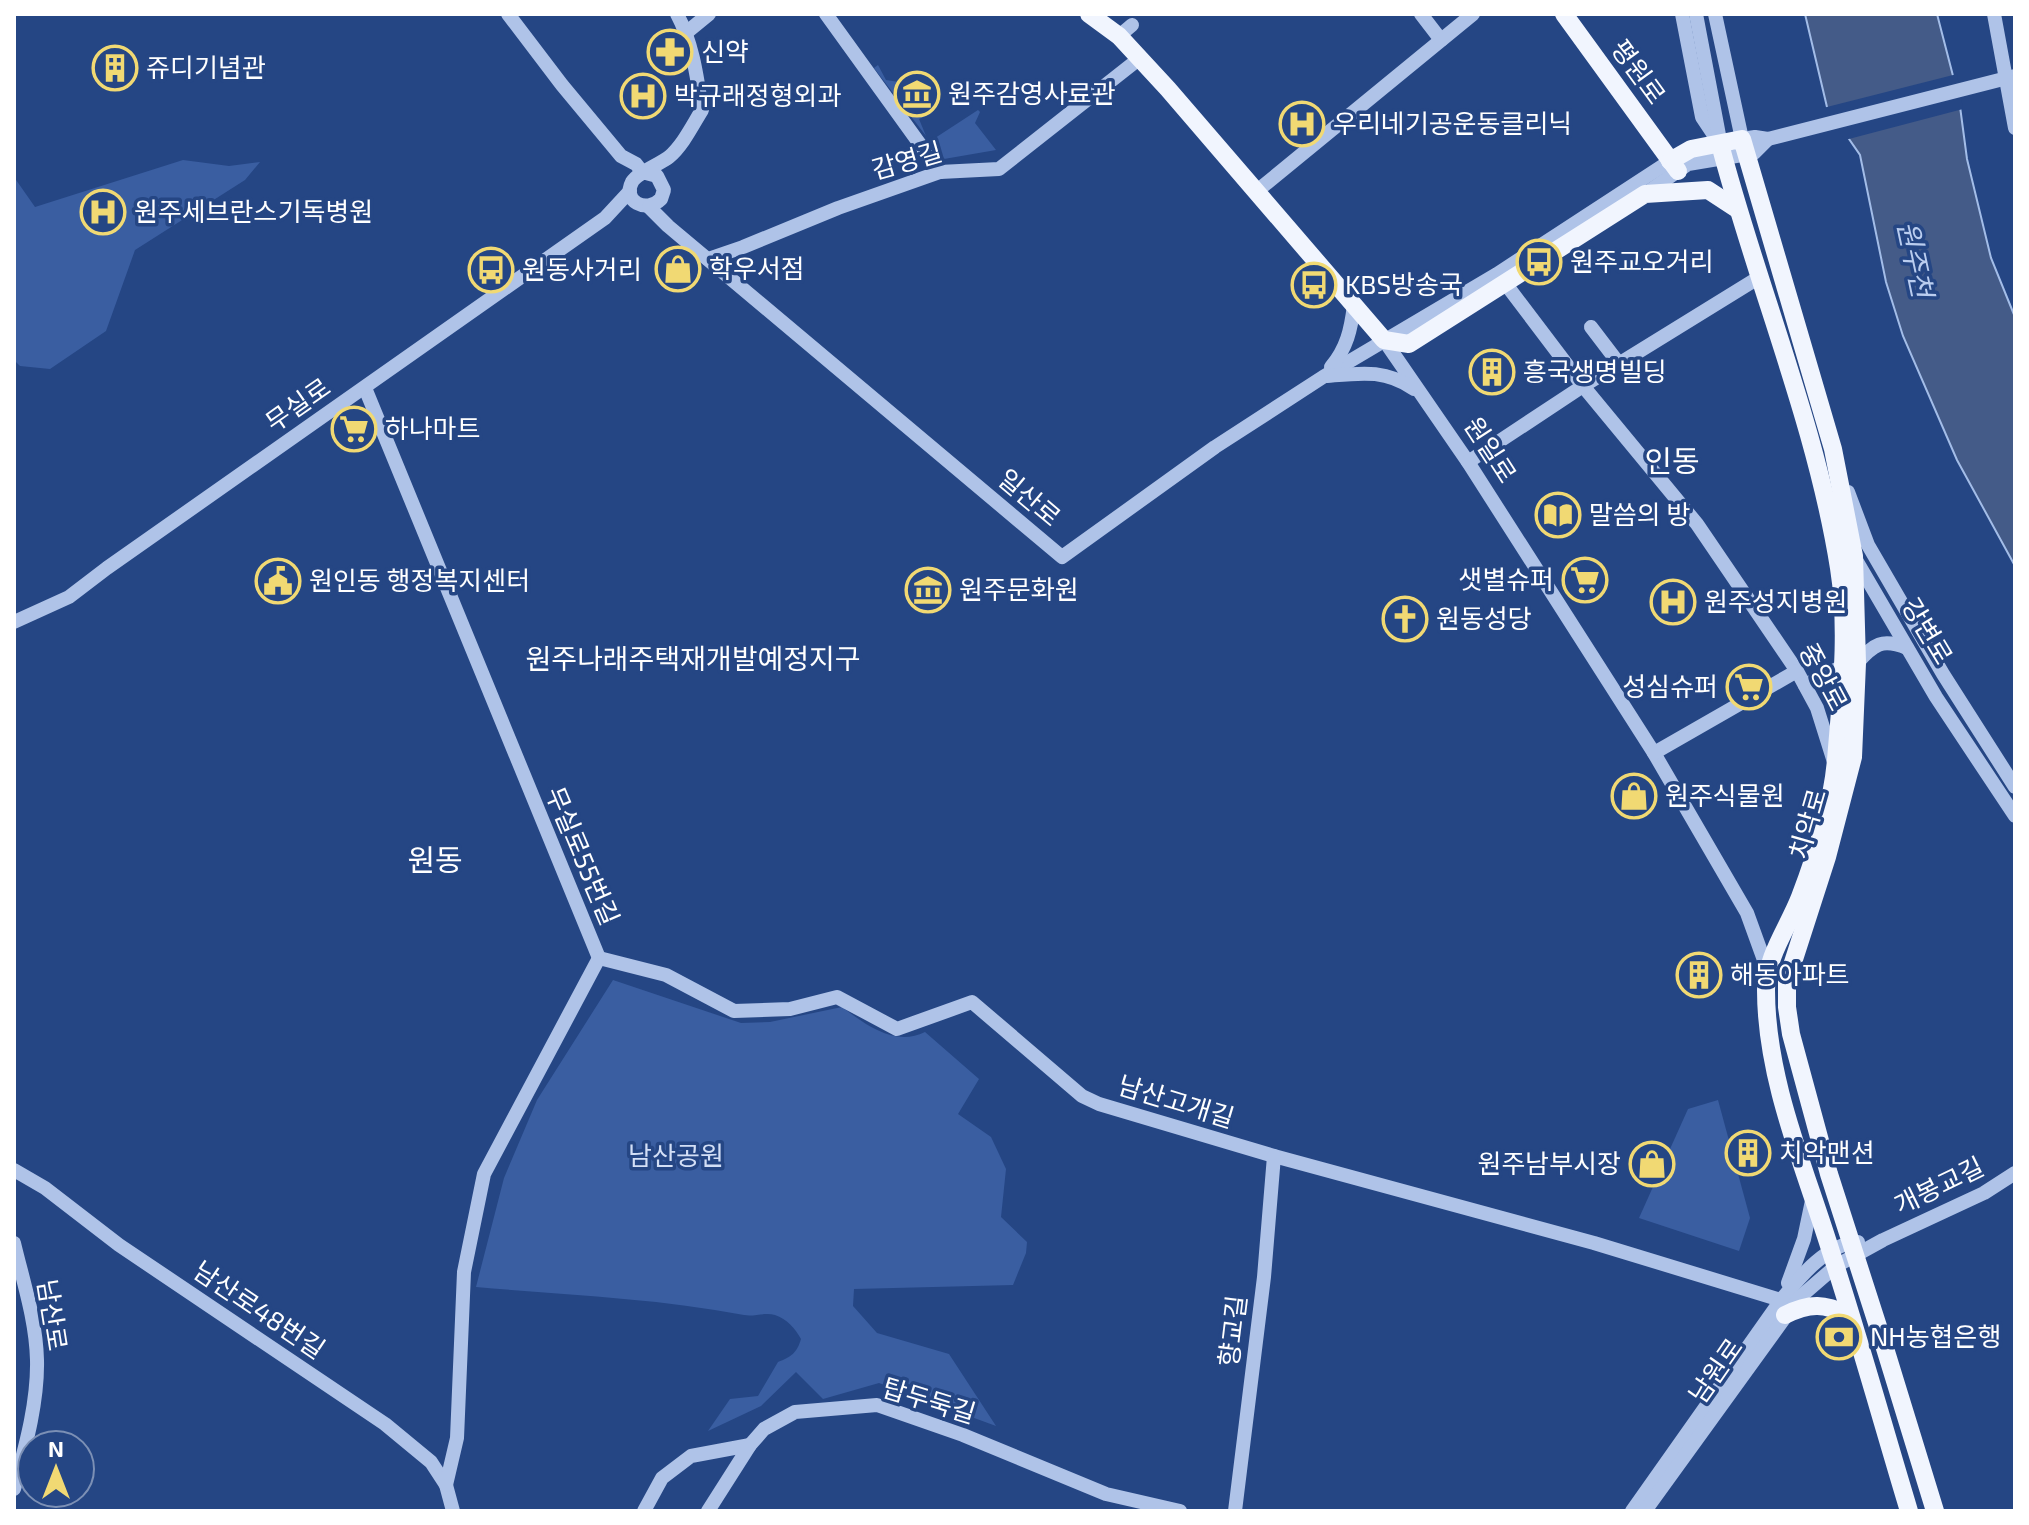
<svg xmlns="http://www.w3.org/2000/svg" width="2029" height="1525" viewBox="0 0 2029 1525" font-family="'Exo 2','Noto Sans KR',sans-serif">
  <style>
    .green { fill: #3a5ea1 }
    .water { fill: #445b88; stroke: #a3bde8; stroke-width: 2 }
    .pier { fill: #254684 }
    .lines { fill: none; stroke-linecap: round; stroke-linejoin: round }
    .minor { stroke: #afc3e8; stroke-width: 14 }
    .major { stroke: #f1f5fe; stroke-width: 18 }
    .labels { text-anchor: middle; stroke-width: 7; stroke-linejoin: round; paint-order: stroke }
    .poi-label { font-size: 26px; fill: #fff; stroke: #254684; text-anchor: start }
    .street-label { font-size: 26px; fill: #fff; stroke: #254684 }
    .park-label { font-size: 26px; fill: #d3dff6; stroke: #254684 }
    .water-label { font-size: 28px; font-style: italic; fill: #bacdef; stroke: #254684 }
    .neighbourhood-label { font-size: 28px; fill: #fff; stroke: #254684 }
    .quarter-label { font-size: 30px; fill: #fff; stroke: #254684 }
  </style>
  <rect width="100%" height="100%" fill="#254684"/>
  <g class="green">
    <path d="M878 65 886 80 899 82 921 114 934 109 932 113 919 119 926 136 874 68Z"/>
    <path d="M978 110 980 112 975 123 996 150 944 159 933 146 932 140Z"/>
    <path d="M183 160 229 166 260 162 245 180 135 250 106 331 50 369 20 366 14 360V177L35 207Z"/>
    <path d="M613 980 741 1023 770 1022 842 1007C866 1025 895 1047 925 1032L979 1079 958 1114 991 1137 1006 1169 1001 1217 1027 1242 1026 1253 1013 1285 854 1289 853 1306 877 1333 949 1354 996 1426 879 1383 823 1399 796 1372 761 1406 708 1431 730 1399 758 1396 778 1362C791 1357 797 1353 801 1339 795 1328 787 1319 775 1315 765 1312 754 1317 744 1315 656 1298 565 1295 476 1287L504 1178 537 1100Z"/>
    <path d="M1718 1100 1750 1218 1739 1251 1639 1218 1688 1109Z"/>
  </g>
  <path class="water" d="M1805 14H1937L1959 99 1967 159 1991 258 2015 317V566L1957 460 1903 336 1886 282 1860 155 1827 107Z"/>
  <path class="pier" d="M1957 74 1963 109 1845 140 1823 108Z"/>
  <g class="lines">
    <g class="minor">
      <path d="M508 14 562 85 621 156 636 164 643 173"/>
      <path d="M826 14 940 172"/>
      <path d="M1421 14 1441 40"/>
      <path d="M1682 14 1702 117 1720 144"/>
      <path d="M1696 14 1719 135"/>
      <path d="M1715 14 1742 139 1755 137 1768 139 2015 76"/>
      <path d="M1994 14 2015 128"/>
      <path d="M687 32 709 14"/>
      <path d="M1119 36 1132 25"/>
      <path d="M646 173 657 176 664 190 661 199C646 214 622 201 632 182 637 173 660 164 669 157 683 145 692 126 702 110 697 77 693 44 677 14"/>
      <path d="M1257 191 1473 14"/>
      <path d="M1645 194 1688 164 1754 153 1768 139"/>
      <path d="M649 207 668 226 1062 557 1215 447 1323 377 1497 274 1670 161"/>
      <path d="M708 259 743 247 838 208 940 172 999 169 1140 58"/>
      <path d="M1505 283 1583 386 1697 524 1797 671 1817 708 1834 762"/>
      <path d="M1591 327 1620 365"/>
      <path d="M1384 340 1468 462 1654 753 1747 913 1768 971"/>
      <path d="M1331 367C1347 348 1351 329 1354 305"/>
      <path d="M1327 376C1361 373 1385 369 1414 389"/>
      <path d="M365 388 599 958"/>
      <path d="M1468 462 1583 386 1758 278"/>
      <path d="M1848 492 1868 545 1943 674 2015 787"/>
      <path d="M1856 560 1936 697 2015 816"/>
      <path d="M14 622 69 597 107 568 605 218 630 191"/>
      <path d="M1857 663C1874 644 1882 638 1907 648"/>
      <path d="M1805 685 1843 666"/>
      <path d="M1654 753 1797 671"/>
      <path d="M599 958 666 975 734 1011 790 1009 837 997 897 1029 972 1002 1082 1096 1099 1104 1274 1156 1594 1243 1781 1300"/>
      <path d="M14 1170 45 1188 119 1245 385 1424 431 1462 446 1485 453 1511"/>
      <path d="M14 1243C23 1281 36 1320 37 1360 38 1403 25 1448 14 1489"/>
      <path d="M1788 1283 1804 1239 1813 1196"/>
      <path d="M446 1485 457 1438 464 1272 484 1174 599 958"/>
      <path d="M644 1511 662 1478 691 1456 750 1445"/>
      <path d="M708 1511 750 1445 764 1429 795 1412 877 1405 963 1435 1106 1494 1180 1511"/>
      <path d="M1235 1511 1264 1277 1274 1156"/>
      <path d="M1632 1511 1781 1300C1800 1277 1826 1244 1858 1242"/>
      <path d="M1645 1511 1799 1298 1836 1266 1883 1240 1984 1193 2015 1173"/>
    </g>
    <g class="major">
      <path d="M1089 14 1119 36 1168 89 1384 340 1409 344 1645 194 1708 190 1737 209"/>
      <path d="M1564 14 1678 171"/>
      <path d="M1720 144C1757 286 1816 423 1839 568 1849 631 1841 697 1836 760 1832 806 1816 855 1800 897 1788 928 1766 956 1766 990 1766 1080 1805 1168 1831 1252 1859 1338 1883 1425 1909 1511"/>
      <path d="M1670 161 1691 149 1742 139 1833 449 1854 556 1857 663 1853 757 1827 857 1787 981V1007L1791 1034 1829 1174 1884 1345 1935 1511"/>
      <path d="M1785 1315C1811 1302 1824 1304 1850 1315"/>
    </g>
  </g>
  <defs>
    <g id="pharmacy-ring" transform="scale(2.3)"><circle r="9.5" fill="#254684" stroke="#f1d973" stroke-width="1.5"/><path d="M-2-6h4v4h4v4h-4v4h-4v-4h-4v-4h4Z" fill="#f1d973"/></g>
    <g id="building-ring" transform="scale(2.3)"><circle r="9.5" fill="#254684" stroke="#f1d973" stroke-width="1.5"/><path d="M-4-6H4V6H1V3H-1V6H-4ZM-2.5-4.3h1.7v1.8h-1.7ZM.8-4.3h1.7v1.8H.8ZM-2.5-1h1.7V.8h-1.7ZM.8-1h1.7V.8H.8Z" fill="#f1d973"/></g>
    <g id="museum-ring" transform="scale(2.3)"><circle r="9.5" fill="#254684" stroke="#f1d973" stroke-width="1.5"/><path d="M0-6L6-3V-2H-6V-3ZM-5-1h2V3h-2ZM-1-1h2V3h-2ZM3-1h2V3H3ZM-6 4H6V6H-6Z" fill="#f1d973"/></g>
    <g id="hospital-ring" transform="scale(2.3)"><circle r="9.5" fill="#254684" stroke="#f1d973" stroke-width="1.5"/><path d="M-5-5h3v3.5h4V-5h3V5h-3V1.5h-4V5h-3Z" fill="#f1d973"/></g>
    <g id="bus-ring" transform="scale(2.3)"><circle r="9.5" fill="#254684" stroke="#f1d973" stroke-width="1.5"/><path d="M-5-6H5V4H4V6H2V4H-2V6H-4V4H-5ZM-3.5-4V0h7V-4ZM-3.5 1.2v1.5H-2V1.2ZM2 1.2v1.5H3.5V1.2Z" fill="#f1d973"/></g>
    <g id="shop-ring" transform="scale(2.3)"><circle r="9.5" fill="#254684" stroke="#f1d973" stroke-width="1.5"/><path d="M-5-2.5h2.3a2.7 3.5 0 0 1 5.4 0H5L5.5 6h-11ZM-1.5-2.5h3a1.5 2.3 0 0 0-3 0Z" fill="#f1d973"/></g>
    <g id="supermarket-ring" transform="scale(2.3)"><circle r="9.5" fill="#254684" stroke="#f1d973" stroke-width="1.5"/><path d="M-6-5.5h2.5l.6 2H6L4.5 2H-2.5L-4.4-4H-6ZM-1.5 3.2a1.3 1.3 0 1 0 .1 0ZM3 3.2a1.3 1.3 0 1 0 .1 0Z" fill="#f1d973"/></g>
    <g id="library-ring" transform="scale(2.3)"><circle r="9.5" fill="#254684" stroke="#f1d973" stroke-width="1.5"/><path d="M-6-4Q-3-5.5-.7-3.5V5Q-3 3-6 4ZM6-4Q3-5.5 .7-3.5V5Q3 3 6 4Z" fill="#f1d973"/></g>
    <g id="civic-ring" transform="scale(2.3)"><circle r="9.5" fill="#254684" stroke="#f1d973" stroke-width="1.5"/><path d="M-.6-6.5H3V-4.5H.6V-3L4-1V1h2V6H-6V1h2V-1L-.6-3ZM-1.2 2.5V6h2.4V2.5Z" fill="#f1d973"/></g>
    <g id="church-ring" transform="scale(2.3)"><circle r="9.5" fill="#254684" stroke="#f1d973" stroke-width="1.5"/><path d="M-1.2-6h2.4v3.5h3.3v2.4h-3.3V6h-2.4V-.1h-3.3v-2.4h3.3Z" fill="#f1d973"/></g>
    <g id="bank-ring" transform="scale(2.3)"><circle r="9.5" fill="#254684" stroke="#f1d973" stroke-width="1.5"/><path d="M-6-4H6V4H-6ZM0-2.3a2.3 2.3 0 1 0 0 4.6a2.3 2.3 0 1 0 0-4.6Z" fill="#f1d973"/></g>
  </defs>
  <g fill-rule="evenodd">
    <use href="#pharmacy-ring" x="670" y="52"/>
    <use href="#building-ring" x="115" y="68"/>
    <use href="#museum-ring" x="917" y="94"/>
    <use href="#hospital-ring" x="643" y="96"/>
    <use href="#hospital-ring" x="1302" y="124"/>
    <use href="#hospital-ring" x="103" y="212"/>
    <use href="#bus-ring" x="1539" y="262"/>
    <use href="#shop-ring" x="678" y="269"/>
    <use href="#bus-ring" x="491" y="270"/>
    <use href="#bus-ring" x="1314" y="285"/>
    <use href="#building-ring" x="1492" y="372"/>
    <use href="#supermarket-ring" x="354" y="429"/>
    <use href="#library-ring" x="1558" y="515"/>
    <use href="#supermarket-ring" x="1585" y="580"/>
    <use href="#civic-ring" x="278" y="581"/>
    <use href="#museum-ring" x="928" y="590"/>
    <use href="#hospital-ring" x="1673" y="602"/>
    <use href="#church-ring" x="1405" y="619"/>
    <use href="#supermarket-ring" x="1749" y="687"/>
    <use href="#shop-ring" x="1634" y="796"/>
    <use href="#building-ring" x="1699" y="975"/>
    <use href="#building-ring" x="1748" y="1153"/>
    <use href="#shop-ring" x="1652" y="1164"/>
    <use href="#bank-ring" x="1839" y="1337"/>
  </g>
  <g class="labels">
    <g class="poi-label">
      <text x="701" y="61">신약</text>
      <text x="146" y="77">쥬디기념관</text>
      <text x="948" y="103">원주감영사료관</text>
      <text x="674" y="105">박규래정형외과</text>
      <text x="1333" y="133">우리네기공운동클리닉</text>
      <text x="134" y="221">원주세브란스기독병원</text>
      <text x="1570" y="271">원주교오거리</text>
      <text x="709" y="278">학우서점</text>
      <text x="522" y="279">원동사거리</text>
      <text x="1345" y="294">KBS방송국</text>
      <text x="1523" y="381">흥국생명빌딩</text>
      <text x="385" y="438">하나마트</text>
      <text x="1589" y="524">말씀의 방</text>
      <text x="1554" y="589" text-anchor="end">샛별슈퍼</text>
      <text x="309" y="590">원인동 행정복지센터</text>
      <text x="959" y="599">원주문화원</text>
      <text x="1704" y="611">원주성지병원</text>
      <text x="1436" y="628">원동성당</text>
      <text x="1718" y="696" text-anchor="end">성심슈퍼</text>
      <text x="1665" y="805">원주식물원</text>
      <text x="1730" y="984">해동아파트</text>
      <text x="1779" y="1162">치악맨션</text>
      <text x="1621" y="1173" text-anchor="end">원주남부시장</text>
      <text x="1870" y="1346">NH농협은행</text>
    </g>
    <g class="street-label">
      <text transform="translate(1638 72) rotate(54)" y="9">평원로</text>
      <text transform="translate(907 161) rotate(-16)" y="9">감영길</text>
      <text transform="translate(298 405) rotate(-35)" y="9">무실로</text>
      <text transform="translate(1490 450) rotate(57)" y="9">원일로</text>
      <text transform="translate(1029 498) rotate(40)" y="9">일산로</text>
      <text transform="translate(1927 631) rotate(59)" y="9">강변로</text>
      <text transform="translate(1823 677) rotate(62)" y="9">중앙로</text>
      <text transform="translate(1808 824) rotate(-74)" y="9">치악로</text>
      <text transform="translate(582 856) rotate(67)" y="9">무실로55번길</text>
      <text transform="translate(1176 1102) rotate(17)" y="9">남산고개길</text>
      <text transform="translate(1939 1186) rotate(-26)" y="9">개봉교길</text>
      <text transform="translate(259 1310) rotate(34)" y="9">남산로48번길</text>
      <text transform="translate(52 1315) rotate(81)" y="9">남산로</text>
      <text transform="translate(1233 1331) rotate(-83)" y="9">향교길</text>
      <text transform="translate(1716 1371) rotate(-55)" y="9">남원로</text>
      <text transform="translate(929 1401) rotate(17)" y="9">탑두둑길</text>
    </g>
    <g class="park-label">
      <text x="676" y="1165">남산공원</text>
    </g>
    <g class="water-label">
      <text transform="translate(1915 259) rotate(78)" y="10">원주천</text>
    </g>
    <g class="neighbourhood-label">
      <text x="693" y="669">원주나래주택재개발예정지구</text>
    </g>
    <g class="quarter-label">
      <text x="1672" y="472">인동</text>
      <text x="435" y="871">원동</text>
    </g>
  </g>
  <rect width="2029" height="1525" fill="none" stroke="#ffffff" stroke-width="32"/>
  <g transform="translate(56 1469)"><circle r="38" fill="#254684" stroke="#7c90b5" stroke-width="2"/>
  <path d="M0-6L14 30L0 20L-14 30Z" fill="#f1d973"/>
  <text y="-12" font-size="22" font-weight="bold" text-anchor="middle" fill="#ffffff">N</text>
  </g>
</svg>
